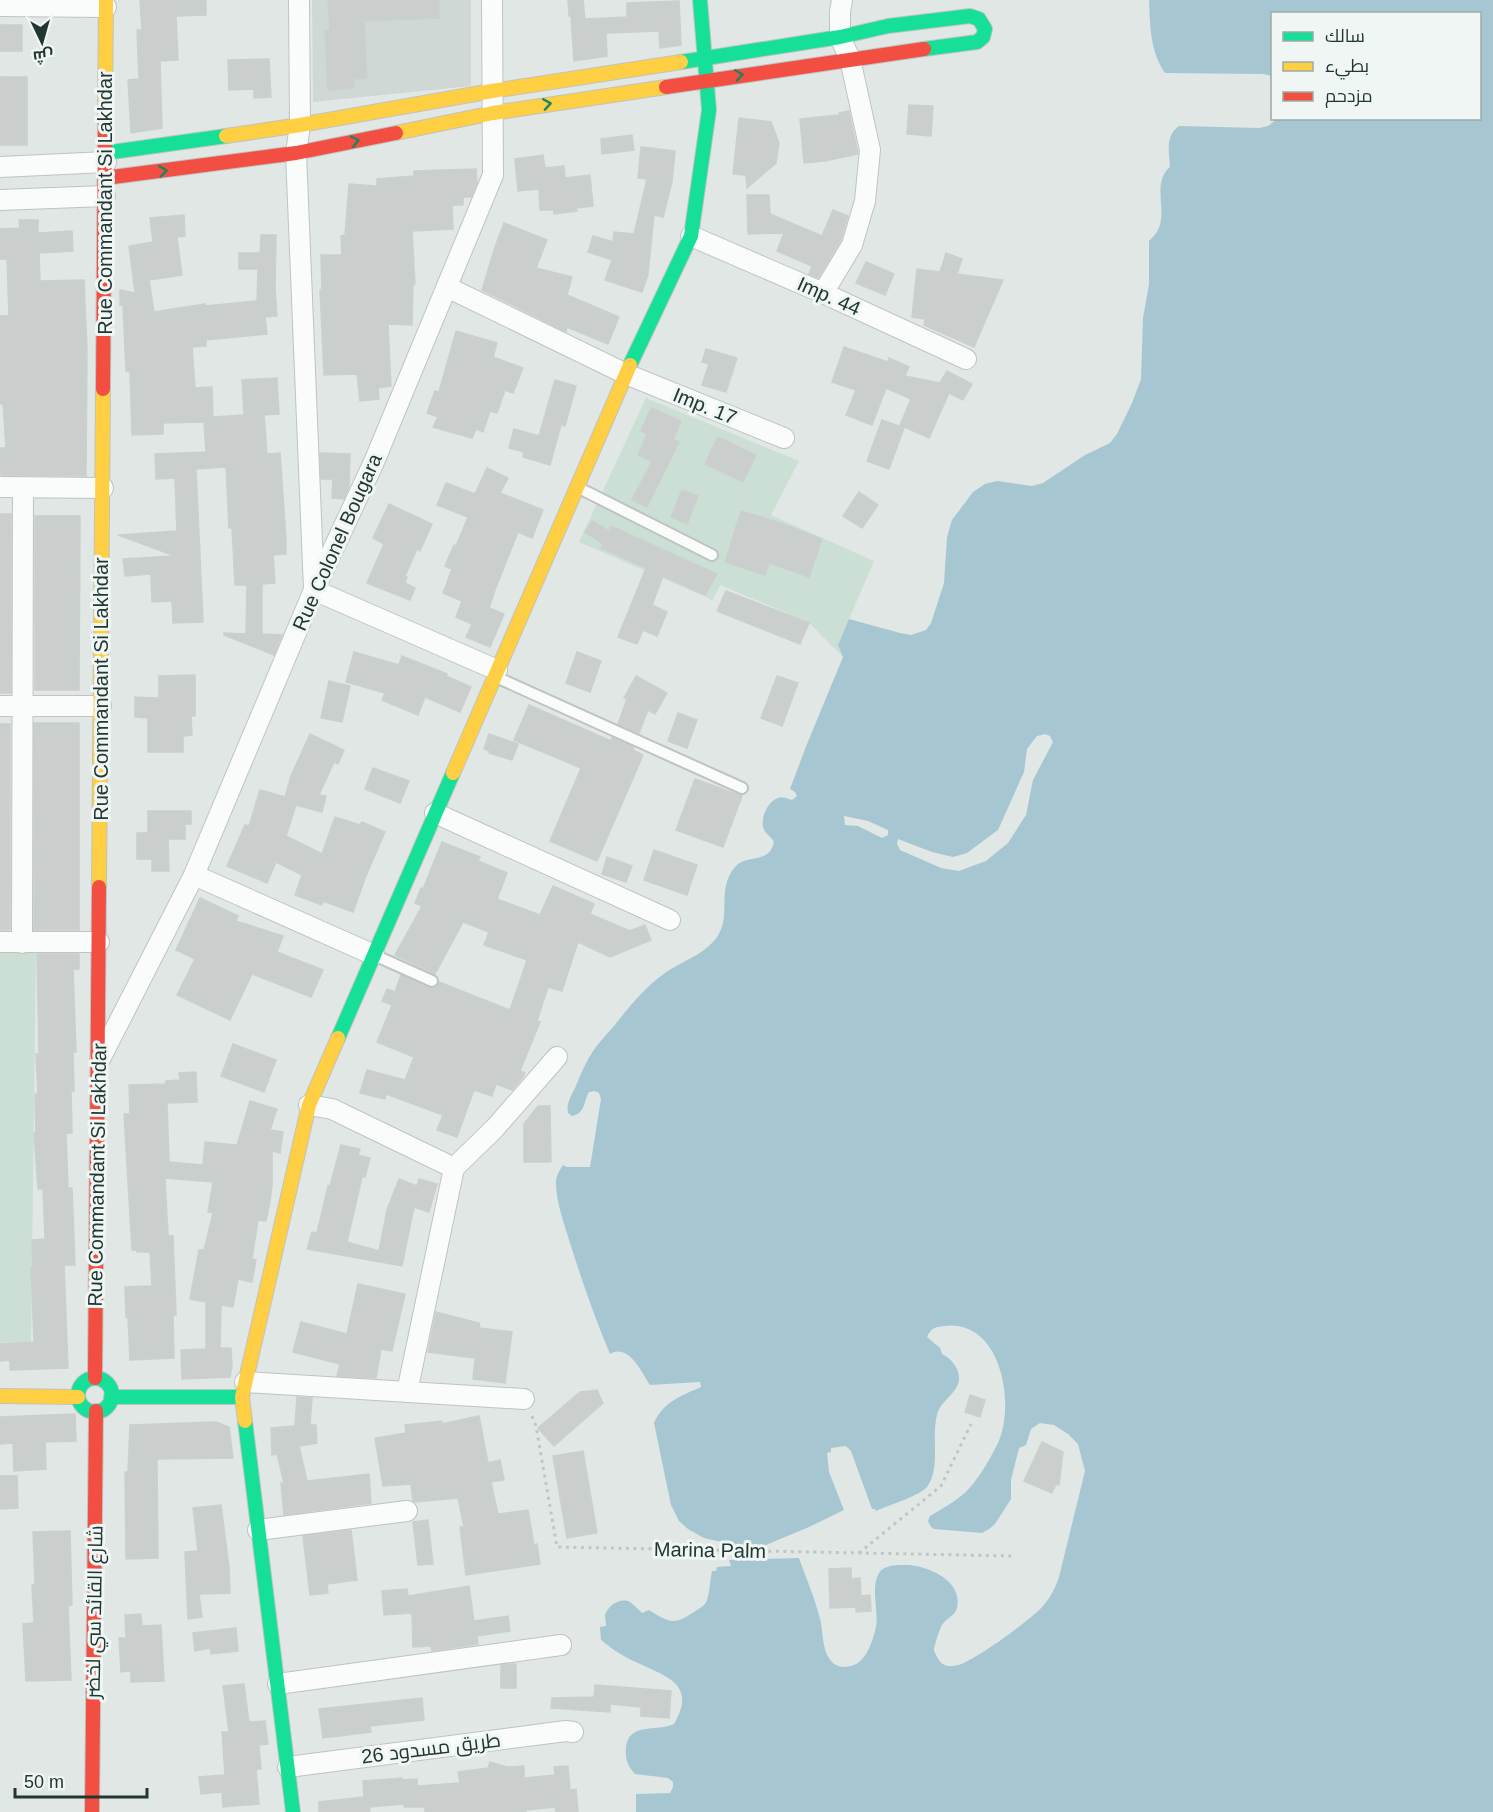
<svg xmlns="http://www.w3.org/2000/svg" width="1493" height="1812" viewBox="0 0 1493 1812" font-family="Arial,Cairo,sans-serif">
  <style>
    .built { fill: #d0d8d5 }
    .green { fill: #ccdfd4 }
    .water { fill: #a6c7d1 }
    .pier { fill: #e1e7e5 }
    .building { fill: #cacfce; stroke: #cad0ce; stroke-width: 1.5 }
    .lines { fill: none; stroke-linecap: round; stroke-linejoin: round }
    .lane-casing { stroke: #bec4c2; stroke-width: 14 }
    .street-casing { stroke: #bec4c2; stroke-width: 22 }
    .fast-casing { stroke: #bec4c2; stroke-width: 16 }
    .slow-casing { stroke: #bec4c2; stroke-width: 16 }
    .jam-casing { stroke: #bec4c2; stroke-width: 16 }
    .path { stroke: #bfc7c5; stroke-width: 3; stroke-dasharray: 3 4.5; stroke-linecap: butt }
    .lane { stroke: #fafbfb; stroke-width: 10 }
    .street { stroke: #fafbfb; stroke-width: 20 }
    .fast { stroke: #16e098; stroke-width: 14 }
    .slow { stroke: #ffcf43; stroke-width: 14 }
    .jam { stroke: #f24e42; stroke-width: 14 }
    .oneway { stroke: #1d8361 }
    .labels { text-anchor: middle; stroke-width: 6; stroke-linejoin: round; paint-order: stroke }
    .street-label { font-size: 20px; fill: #223734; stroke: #eff6f3 }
  </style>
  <rect width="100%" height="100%" fill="#e1e7e5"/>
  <path class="built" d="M312 0H471V86L313 102Z"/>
  <g class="green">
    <path d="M646 398 799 461 771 515 874 561 838 645 843 657 808 622 720 585 712 601 708 598 579 542Z"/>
    <path d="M0 950H36L31 1342 0 1343Z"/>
  </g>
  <path class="water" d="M1149 0H1493V1812H636V1794L670 1793 673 1787V1782L668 1778 635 1774C627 1765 625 1759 626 1747 629 1722 657 1732 674 1724 697 1684 667 1677 638 1663 624 1657 612 1649 601 1640L600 1627 606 1626C606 1622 605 1618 605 1615 608 1605 621 1597 630 1602 634 1605 638 1609 642 1613L649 1610C671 1624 675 1625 697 1610 701 1607 705 1606 707 1600 710 1591 710 1580 712 1571H716L717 1567 731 1566 729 1560 799 1558C806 1578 815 1598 820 1619 824 1633 821 1656 836 1665 841 1668 849 1667 854 1665 867 1660 873 1640 876 1627 879 1610 870 1589 879 1573 884 1564 900 1565 909 1565 930 1567 963 1581 957 1608 954 1617 946 1618 942 1625 940 1628 934 1646 934 1651 937 1656 939 1663 945 1665 948 1667 954 1666 958 1665 974 1661 1032 1619 1043 1606 1051 1597 1055 1588 1059 1577L1085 1471 1078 1444 1068 1434 1054 1425 1040 1423 1031 1429 1026 1445 1019 1448 1011 1480V1499L995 1524 989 1529 982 1533 934 1529 931 1527 928 1521 930 1516C940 1510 951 1504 961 1496 975 1486 990 1459 998 1443 1016 1404 1001 1318 944 1326 935 1327 931 1328 927 1337L940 1348 942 1354C951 1358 960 1369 959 1380 957 1394 940 1401 937 1415 931 1438 941 1468 927 1487 921 1495 887 1506 876 1511L875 1509H872L851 1451 846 1446 831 1448V1452L827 1453 829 1472 844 1510 809 1527 766 1545H735L704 1538 688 1529 679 1521 671 1505 654 1423C663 1402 681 1396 701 1387L700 1382 650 1385C641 1372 629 1343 610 1354 594 1316 581 1278 569 1240 564 1223 557 1204 556 1186 555 1178 559 1171 563 1165L567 1167H590L601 1099 599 1093 595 1091 589 1092C583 1102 586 1113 572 1116L568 1113C566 1104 571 1096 575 1088 580 1075 586 1062 593 1051 599 1042 607 1034 614 1026 629 1007 645 987 665 973 682 961 704 955 717 937 732 916 716 889 735 867 747 853 769 865 774 842 771 836 764 833 763 827 761 817 768 801 778 798 782 796 788 799 792 800L797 796 795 792 790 789 807 744 843 657 838 645 849 619 900 633 911 635 926 630 931 623 944 583 947 537 952 520 973 492 985 484 997 481 1032 486 1043 483 1085 455 1110 443 1117 434 1132 403 1141 379 1143 318 1149 284V241C1152 238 1156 234 1158 230 1168 210 1151 183 1170 167 1169 151 1165 136 1179 126L1259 128 1268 126 1278 118H1480V14H1272V76L1263 74 1165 73C1150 52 1150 25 1149 0Z"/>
  <g class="pier">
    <path d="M1045 734 1050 736 1053 742 1033 780 1026 815 1008 843 986 861 959 871 941 868 900 850 897 844 898 839 932 852 953 857 967 853 998 830 1024 772 1027 749 1037 736Z"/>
    <path d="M844 816 868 821 888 830V835L882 838 858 826 845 825Z"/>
  </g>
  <g class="building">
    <path d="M140 0H206V15L176 16 178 60 160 61 162 128 131 133 128 80 139 79 137 30H142Z"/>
    <path d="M328 0H439V18L364 21 367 78 353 79 354 88 328 90 325 30H330Z"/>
    <path d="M568 0H583L585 19 627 17V3L679 1 681 45 660 48 659 31 606 33 607 56 574 61 571 16H569Z"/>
    <rect x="0" y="25" width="22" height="26"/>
    <path d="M269 59 271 97 254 98V89L229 90 228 60Z"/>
    <rect x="0" y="77" width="27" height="68"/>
    <path d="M909 105 933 106 931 136 907 134Z"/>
    <path d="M849 111 858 154 825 161 804 163 800 119 840 115 839 113Z"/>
    <path d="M739 118 771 122 779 143 776 163 747 188 746 175 733 174Z"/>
    <path d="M632 135 634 150 602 154 601 139Z"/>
    <path d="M641 147 675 151 672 182 663 217 654 215 648 274 642 292 605 280 612 260 588 252 593 236 613 242 614 232 634 234 647 179 638 178Z"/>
    <path d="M543 155 545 168 564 166 565 178 590 175 593 206 576 208 577 211 554 214V210H540L539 189 518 191 515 159Z"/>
    <path d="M476 169 477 183 471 197H463V205H452L453 229 412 231 415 284H413L412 325 388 324 391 386 378 388 379 399 360 401 357 374 324 375 320 290 322 289 321 255H342L341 236 345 235 349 184 377 186V179L414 176V171Z"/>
    <path d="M747 195H769L770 214 822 236 833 210 848 216 841 240 818 278 809 274 812 266 777 251 784 233 748 234Z"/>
    <path d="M184 215 185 236 177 237 182 275 149 280 154 312 205 304V306L257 301 258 269H239V253H260L261 235H276L275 289 277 316 265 317 267 334 206 340V346L192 347 195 388 212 387 213 417 244 415 242 380 277 378 279 414 264 415 267 454 280 453 286 538V554L273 555 275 583 262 584V634L282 635 274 655 224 635V633L246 634 247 585H235L232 528H229L226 467 196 469 203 622 173 623 172 601 152 602 151 574 125 576 123 559 175 556 118 535 177 531 175 478 156 479 155 454 206 452 204 422 163 423V434L132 435 130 371H126L123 305H120V290L135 293 129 246 153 242 150 218Z"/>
    <path d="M19 220H38V233L72 231 73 251 39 253 40 281 84 280 87 349 86 476 1 475 0 448H6L3 404H0V316H9L7 259H0V229L20 228Z"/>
    <path d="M504 223 547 240 536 268 572 277 567 295 619 317 608 344 567 327 566 332 482 290 495 247Z"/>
    <path d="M946 253 962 259 957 274 1003 280 974 347 924 325 925 319 912 317 917 269 940 272Z"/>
    <path d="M866 262 894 274 885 295 856 283Z"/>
    <path d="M456 331 497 343 493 357 523 368 513 393 505 390 497 413 490 411 483 432 476 429 472 438 433 427 438 417 427 413 435 391 439 392Z"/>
    <path d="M844 347 888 362 889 358 909 367 905 376 940 383 947 371 972 384 963 400 949 393 929 438 900 425 911 399 886 388 872 425 846 415 856 390 832 382Z"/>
    <path d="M706 349 737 358 726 392 702 385 709 364 702 362Z"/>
    <path d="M555 380 576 386 565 426 561 425 550 465 523 457 524 452 509 448 514 429 539 436Z"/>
    <path d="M651 408 681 421 673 440 679 442 647 507 632 500 652 461 638 455 647 434 641 431Z"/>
    <path d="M882 420 904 428 889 469 867 461Z"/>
    <path d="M718 437 756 455 743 482 705 464Z"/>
    <path d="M320 453 350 454 349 486 344 499 332 498 333 479H321Z"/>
    <path d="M487 468 508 478 500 493 543 510 532 538 518 532 495 590 489 608 504 614 490 647 466 637 472 624 456 617 462 601 443 593 452 569 445 566 454 545 456 546 468 517 437 505 446 483 475 494Z"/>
    <path d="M682 490 698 496 687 524 671 517Z"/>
    <path d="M859 492 878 505 862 528 843 516Z"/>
    <path d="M389 504 432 524 420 551 417 549 405 576 407 577 405 583 415 588 410 600 367 583 384 544 373 538Z"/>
    <path d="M741 511 781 523 822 539 809 577 769 563 765 575 725 562Z"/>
    <rect x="0" y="514" width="11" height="179"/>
    <path d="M35 516H80L79 690H35Z"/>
    <path d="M592 521 609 531 611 526 717 574 705 595 663 576 652 605 667 612 657 636 643 630 637 644 618 637 646 568 601 548 603 544 585 532Z"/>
    <path d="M726 591 809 623 800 644 717 611Z"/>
    <path d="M354 652 399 665 402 656 447 674 446 676 471 687 460 712 425 697 418 715 382 700 385 693 346 682Z"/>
    <path d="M577 652 601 661 590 692 566 683Z"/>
    <path d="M195 675V716H191L192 735 183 736V752H148V718L135 717V697L159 698V676Z"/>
    <path d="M636 676 667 693 655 714 648 710 639 733 618 724 627 699 624 698Z"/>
    <path d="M777 676 798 683 782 726 761 718Z"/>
    <path d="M329 681 350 686 342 722 321 718Z"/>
    <path d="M529 705 611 741 612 738 634 747 633 750 643 755 597 861 550 841 581 768 514 740Z"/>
    <path d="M678 713 697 720 687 748 668 741Z"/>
    <rect x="34" y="723" width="45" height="207"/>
    <rect x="0" y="724" width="10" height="206"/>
    <path d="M310 734 344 750 338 764 334 762 319 795 326 796 322 812 296 805 286 836 322 854 335 817 360 825 362 822 385 832 366 876 353 912 323 901 322 905 295 895 302 875 276 862 267 883 227 866 245 825 249 826 260 790 285 797 291 776Z"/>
    <path d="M489 734 518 744 512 760 489 753 490 751 484 749Z"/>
    <path d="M373 768 409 781 400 803 365 789Z"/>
    <path d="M695 779 742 796 723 847 676 830Z"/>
    <path d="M148 811H191V824H185V839H168L169 871H152V859H137V833H148Z"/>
    <path d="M442 842 480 857 478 861 507 873 497 899 540 915 553 886 594 904 590 914 630 931 645 925 651 940 610 957 578 942 562 991 548 987 537 1021 540 1022 520 1071 525 1073 523 1077 512 1090 496 1084 492 1096 474 1090 457 1137 437 1130 443 1115 386 1094 385 1099 360 1093 367 1070 405 1080 414 1057 377 1042 392 1005 382 1001 387 989 395 992 401 975 429 988 436 987 439 982 510 1010 527 960 484 945 489 932 463 922 435 974 395 955 422 906 415 903 421 888 423 889Z"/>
    <path d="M654 850 697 865 687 895 644 880Z"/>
    <path d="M607 857 632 866 626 882 602 874Z"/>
    <path d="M200 898 238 916 236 921 283 936 277 952 323 970 311 997 252 974 230 1020 177 995 195 959 176 950Z"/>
    <path d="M37 954H79V969H73L76 1052H73L74 1091H71L72 1133H66L68 1188H72L75 1265H64L68 1368 10 1370V1360L0 1361V1344L34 1342 31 1267H33L32 1240 45 1239 43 1189H38L34 1133H36L35 1094H38L36 1054H39Z"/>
    <path d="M233 1044 276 1060 264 1092 221 1076Z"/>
    <path d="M196 1072 197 1102 167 1103 169 1162 203 1165 205 1142 237 1145 250 1101 277 1109 270 1130 283 1132 280 1153 272 1151V1185L270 1202 266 1221 258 1220 252 1259 256 1260 252 1282 238 1279 233 1307 221 1305 220 1348H231L232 1367 230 1377 182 1379 181 1350 206 1349V1302L190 1299 199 1250H204L213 1213 208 1212 213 1182 165 1178 168 1236H173L176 1315H173L174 1358 130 1360 128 1316 126 1317 125 1287 152 1286 150 1252H137V1250H132L124 1114H130L129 1085 166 1084V1081L180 1080 179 1073Z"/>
    <path d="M538 1106H550L551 1162H524V1124Z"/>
    <path d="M341 1145 360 1149 358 1155 370 1158 365 1177H362L347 1242 379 1251 387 1210 399 1179 417 1186 419 1179 437 1184 429 1212 414 1207 402 1266 307 1249 312 1232 317 1233 328 1186H330Z"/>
    <path d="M358 1284 405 1294 392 1351 381 1349 376 1378 337 1376 340 1364 293 1352 301 1322 347 1334Z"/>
    <path d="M436 1312 479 1323 480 1328 512 1332 505 1383 473 1379 475 1358 428 1352Z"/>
    <path d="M597 1390 603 1403 554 1446 538 1428 580 1392Z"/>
    <path d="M970 1395 985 1400 980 1417 965 1412Z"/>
    <path d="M297 1397 312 1398 310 1425H316L317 1443 299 1446 307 1481 369 1474 371 1503 284 1515 281 1483H284L277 1454 272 1455 271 1428 295 1426Z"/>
    <path d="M75 1414 76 1441 45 1442 46 1469 14 1471 13 1443 0 1444V1417Z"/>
    <path d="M479 1416 488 1463 500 1460 504 1480 491 1482 498 1514 528 1510 534 1545 537 1544 540 1564 466 1575 460 1527H464L458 1498 415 1502 413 1501 411 1484 383 1486 375 1438 406 1433 405 1425 442 1421V1424Z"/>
    <path d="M216 1422 229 1427 233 1458 157 1459 158 1558 126 1559 125 1472H128L130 1425Z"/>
    <path d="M1042 1442 1063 1452 1059 1485 1056 1484 1052 1493 1024 1481Z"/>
    <path d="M583 1451 597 1533 567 1538 553 1456Z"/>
    <path d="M0 1476H17L18 1508 0 1509Z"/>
    <path d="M221 1505 229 1567 230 1593 199 1594 202 1617 188 1619 185 1552 198 1551 193 1508Z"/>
    <path d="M428 1520 433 1564 418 1565 413 1522Z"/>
    <path d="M351 1530 357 1580 327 1584 328 1593 310 1595 303 1536Z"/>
    <path d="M70 1531 72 1605H68L71 1680 26 1681 23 1624 34 1623 32 1585 35 1584 33 1532Z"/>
    <path d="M851 1568V1579L860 1578 861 1596 870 1595 871 1611 856 1612V1607L830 1608 829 1569Z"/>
    <path d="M469 1586 474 1621 508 1616 510 1631 477 1636 478 1644 432 1651 431 1646 413 1647 412 1613 384 1615 382 1591 407 1589 408 1596Z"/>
    <path d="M141 1614 142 1626 161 1625 164 1681 131 1682V1671L121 1672 119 1638H126L125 1615Z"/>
    <path d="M236 1628 238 1651 211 1654 210 1648 195 1651 193 1633Z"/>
    <path d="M516 1664V1688H501V1665Z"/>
    <path d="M244 1684 249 1722 265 1721 268 1744 259 1745 261 1769H256L259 1804 223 1807 222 1792 201 1794 199 1777 225 1775 222 1732H229L223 1686Z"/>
    <path d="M595 1685 671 1691 669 1718 641 1716V1707L610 1704V1712L551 1708 552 1698 594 1697Z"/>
    <path d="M422 1698 424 1720 370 1726 371 1732 323 1738 319 1709Z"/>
    <path d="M490 1762 507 1767 524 1766V1778L555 1775 554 1767 568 1766 570 1790 576 1789 578 1812H556L555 1807 526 1810V1812H425V1807H404V1804L369 1807 370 1812H319V1802L364 1797 363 1781 402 1778V1780L417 1779V1786L460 1783 458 1772 488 1768Z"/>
  </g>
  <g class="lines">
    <g class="lane-casing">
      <g id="lane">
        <path d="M577 487 712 555"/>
        <path d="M496 677 742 788"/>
        <path d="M374 955 432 981"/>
      </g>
    </g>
    <g class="street-casing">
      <g id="street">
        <path d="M299 0 300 125 296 153 314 590 497 670"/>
        <path d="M0 6 106 7"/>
        <path d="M0 167 106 162"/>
        <path d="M0 200 105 196"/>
        <path d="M691 236 823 293 966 359"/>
        <path d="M447 287 626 374 784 438"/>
        <path d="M823 293 852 245 865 201 870 150 850 59 840 37V12L842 0"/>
        <path d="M0 487 103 488"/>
        <path d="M0 706H101"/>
        <path d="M435 813 670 920"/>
        <path d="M194 875 374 955"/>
        <path d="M0 942H99"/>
        <path d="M22 943 23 488"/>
        <path d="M100 1059 194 875 314 590 374 462 493 175 492 0"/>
        <path d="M309 1105 332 1109 454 1168"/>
        <path d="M245 1382 524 1399"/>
        <path d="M407 1392 454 1168 495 1128 557 1057"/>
        <path d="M258 1530 407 1511"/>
        <path d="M278 1684 561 1645"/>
        <path d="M288 1767 566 1731 573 1732"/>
      </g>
    </g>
    <g class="fast-casing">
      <g id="fast">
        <path d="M681 62 840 37 888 26 970 16 979 19 985 29 983 37 977 42 924 49"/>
        <path d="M105 153 226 136"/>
        <path d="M630 365 691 236 709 110 700 0"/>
        <path d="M338 1038 453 773"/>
        <circle cx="95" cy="1395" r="17"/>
        <path d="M111 1397H242"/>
        <path d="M245 1421 293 1812"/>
      </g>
    </g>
    <g class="slow-casing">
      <g id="slow">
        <path d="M105 120 106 0"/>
        <path d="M396 133 493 113 666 87"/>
        <path d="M226 136 300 125 492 91 681 62"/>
        <path d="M453 773 630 365"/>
        <path d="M99 887 103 389"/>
        <path d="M0 1396 78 1397"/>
        <path d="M245 1421 242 1397 309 1105 338 1038"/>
      </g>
    </g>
    <g class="jam-casing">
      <g id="jam">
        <path d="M666 87 924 49"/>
        <path d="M105 178 296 153 396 133"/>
        <path d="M103 389 105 120"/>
        <path d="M95 1378 99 887"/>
        <path d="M92 1812 96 1411"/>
      </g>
    </g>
    <g class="path">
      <path d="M532 1416 536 1426 557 1547 1015 1556"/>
      <path d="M859 1553 941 1486 971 1424"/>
    </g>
    <use href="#lane" class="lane"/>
    <use href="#street" class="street"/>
    <use href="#fast" class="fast"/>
    <use href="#slow" class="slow"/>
    <use href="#jam" class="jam"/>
  </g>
  <defs><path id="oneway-chevron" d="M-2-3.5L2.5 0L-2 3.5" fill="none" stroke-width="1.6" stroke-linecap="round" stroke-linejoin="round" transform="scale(1.5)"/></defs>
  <g class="oneway">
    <use href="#oneway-chevron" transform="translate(739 75) rotate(-8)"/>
    <use href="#oneway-chevron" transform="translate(547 104) rotate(-9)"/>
    <use href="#oneway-chevron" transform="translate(355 141) rotate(-12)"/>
    <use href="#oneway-chevron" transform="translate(163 171) rotate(-7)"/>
  </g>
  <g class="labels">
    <g class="street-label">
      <text transform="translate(105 203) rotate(-90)" y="7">Rue Commandant Si Lakhdar</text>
      <text transform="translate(829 296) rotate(24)" y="7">Imp. 44</text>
      <text transform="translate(705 406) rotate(22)" y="7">Imp. 17</text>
      <text transform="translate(337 542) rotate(-66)" y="7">Rue Colonel Bougara</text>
      <text transform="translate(101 689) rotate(-90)" y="7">Rue Commandant Si Lakhdar</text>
      <text transform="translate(97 1175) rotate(-89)" y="7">Rue Commandant Si Lakhdar</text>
      <text transform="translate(710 1550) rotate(1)" y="7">Marina Palm</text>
      <text transform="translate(94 1612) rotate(-89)" y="7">شارع القائد سي لخضر</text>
      <text transform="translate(431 1748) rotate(-7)" y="7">طريق مسدود 26</text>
    </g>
  </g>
  <rect x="1271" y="12" width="210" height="108" fill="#eff6f3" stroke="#9daaa7" stroke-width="1.5"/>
  <rect x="1283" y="32" width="30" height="9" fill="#16e098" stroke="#9daaa7" stroke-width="1.5"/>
  <text x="1325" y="42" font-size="18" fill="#223734">سالك</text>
  <rect x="1283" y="62" width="30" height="9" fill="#ffcf43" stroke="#9daaa7" stroke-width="1.5"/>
  <text x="1325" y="72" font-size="18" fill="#223734">بطيء</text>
  <rect x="1283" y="92" width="30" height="9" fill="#f24e42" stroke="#9daaa7" stroke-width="1.5"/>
  <text x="1325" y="102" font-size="18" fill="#223734">مزدحم</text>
  <g transform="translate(42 42) rotate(175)" stroke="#eff6f3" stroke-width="4.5" paint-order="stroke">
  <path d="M0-4.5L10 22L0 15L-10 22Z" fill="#223734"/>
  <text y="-9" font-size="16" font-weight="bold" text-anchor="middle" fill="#223734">ش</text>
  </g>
  <path d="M15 1788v9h132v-9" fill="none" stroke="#223734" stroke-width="3"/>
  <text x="24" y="1788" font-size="18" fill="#223734" stroke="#eff6f3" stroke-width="4.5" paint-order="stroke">50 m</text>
</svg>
